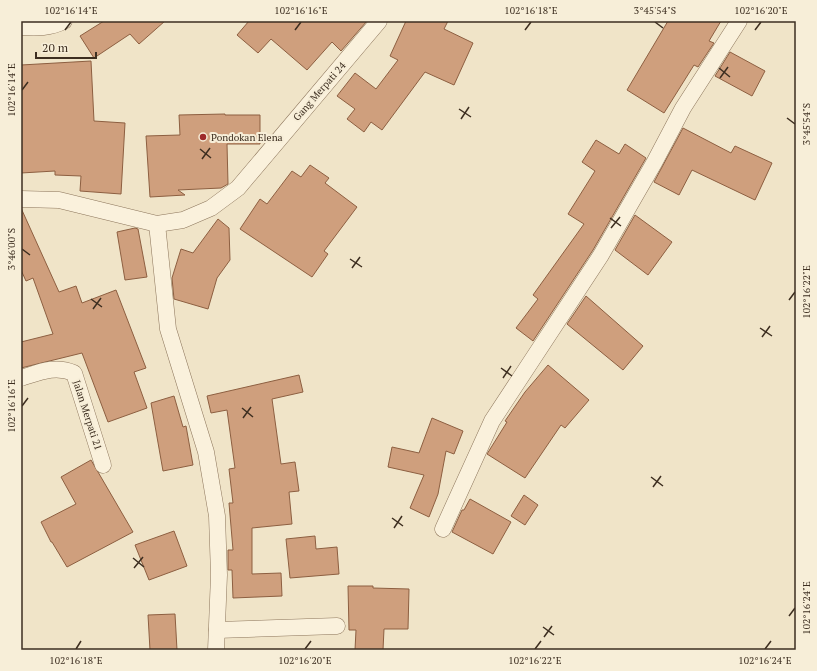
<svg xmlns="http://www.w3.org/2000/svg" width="817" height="671" viewBox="0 0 817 671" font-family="'PT Serif',serif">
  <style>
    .building { fill: #cf9f7d; stroke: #8d5f41 }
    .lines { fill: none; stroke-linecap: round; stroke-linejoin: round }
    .street-casing { stroke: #8d765c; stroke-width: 17 }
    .street { stroke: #faf1dc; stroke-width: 16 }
    .ticks { fill: none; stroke: #3d2e20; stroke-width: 1.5 }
    .poi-dot { fill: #9e2a2b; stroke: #f7eed8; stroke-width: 1.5 }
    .labels { text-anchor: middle; stroke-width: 4; stroke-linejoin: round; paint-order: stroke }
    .street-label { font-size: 10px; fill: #3d2e20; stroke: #f7eed8 }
    .poi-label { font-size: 10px; fill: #3d2e20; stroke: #f7eed8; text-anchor: start }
    .neatline { fill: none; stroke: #3d2e20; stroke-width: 1.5 }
    .ticks-label { font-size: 10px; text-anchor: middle; fill: #3d2e20 }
  </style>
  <rect width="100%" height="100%" fill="#f0e4c8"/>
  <g class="building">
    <path d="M104 21H165L139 44 130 34 94 58 80 36Z"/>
    <path d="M249 21H367L341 51 332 42 307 70 271 39 258 53 237 35Z"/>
    <path d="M406 21H448L444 29 473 43 454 85 425 72 382 130 371 122 364 132 347 119 355 109 337 96 355 73 376 89 398 60 390 56Z"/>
    <path d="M668 21H721L709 41 714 43 698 67 694 65 664 113 627 90Z"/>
    <path d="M730 52 765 71 752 96 715 76Z"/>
    <path d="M91 61 94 121 125 123 121 194 80 191 81 176 55 175V171L21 173V65Z"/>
    <path d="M225 114V115H260V144H227L228 184 221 188 178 190 185 195 150 197 146 136 180 135 179 115Z"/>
    <path d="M683 128 731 153 735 146 772 163 755 200 692 170 679 195 654 182Z"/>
    <path d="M596 140 619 154 625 144 646 158 593 250 533 341 516 328 538 299 533 295 584 224 568 214 595 171 582 162Z"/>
    <path d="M310 165 329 178 325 183 357 207 324 251 328 254 312 277 240 229 260 199 267 204 292 171 301 177Z"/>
    <path d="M21 208 59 292 76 286 82 303 116 290 146 368 134 372 147 408 108 422 82 353 21 368V342L53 334 33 278 26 281 21 270Z"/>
    <path d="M635 215 672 242 648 275 615 250Z"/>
    <path d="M218 219 229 228 230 260 217 278 208 309 174 299 172 278 181 249 193 253Z"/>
    <path d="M135 228 138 229 147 277 125 280 117 232Z"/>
    <path d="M586 296 643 346 623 370 567 324Z"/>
    <path d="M548 365 589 400 565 428 561 425 525 478 487 454 507 422 505 421 525 392Z"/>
    <path d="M299 375 303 392 272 399 281 464 295 462 299 491 289 492 292 524 252 528V574L281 573 282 596 233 598 232 570H228V550H233L229 503H233L229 469 235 468 227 410 211 413 207 396Z"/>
    <path d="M174 396 183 427 186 426 193 465 163 471 151 403Z"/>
    <path d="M432 418 463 431 454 454 446 451 438 494 429 517 410 508 424 475 388 467 392 447 419 453Z"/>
    <path d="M91 460 133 532 67 567 52 542H51L41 522 76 504 61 477Z"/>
    <path d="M524 495 538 505 525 525 511 516Z"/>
    <path d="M470 499 511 522 493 554 452 532 462 510H464Z"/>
    <path d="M174 531 187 566 149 580 135 545Z"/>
    <path d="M315 536 316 549 337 547 339 574 290 578 286 539Z"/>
    <path d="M348 586H373V588L409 589 408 629H384L383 650H355L356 630H349Z"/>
    <path d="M175 614 177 650H150L148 615Z"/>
  </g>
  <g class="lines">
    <g class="street-casing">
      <g id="street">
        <path d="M21 27C37 28 50 28 64 21"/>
        <path d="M21 199 59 200 157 224 183 220 211 208 238 188 379 21"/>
        <path d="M157 224 168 329 206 452 217 516 219 575 216 650"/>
        <path d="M21 378C40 372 55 365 74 373L103 465"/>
        <path d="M443 529 492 421 601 255 654 163 683 108 739 21"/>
        <path d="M217 630 337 626"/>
      </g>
    </g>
    <use href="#street" class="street"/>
  </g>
  <path class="ticks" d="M655 22 663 28M65 30 71 22M295 30 301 22M525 30 531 22M755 30 761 22M719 68 730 77M720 78 728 67M22 90 28 82M459 109 471 117M787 118 795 124M461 119 469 107M200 149 211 158M202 159 210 148M610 218 621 226M611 228 620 217M22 249 30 255M350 259 362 267M352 268 360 257M91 299 102 307M789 300 795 292M93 309 101 298M760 328 772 336M762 337 770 326M501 368 512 376M503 378 511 366M22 406 28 398M242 408 253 417M243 418 251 407M651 477 663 486M653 487 661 476M392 518 403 526M394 528 402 516M133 558 144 567M134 568 143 557M789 616 795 608M543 627 554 635M544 637 552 626M76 649 81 641M305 649 311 641M535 649 541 641M765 649 771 641"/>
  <circle class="poi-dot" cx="203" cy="137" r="4"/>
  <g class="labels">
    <g class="street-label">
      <text transform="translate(319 91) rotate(-49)" y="4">Gang Merpati 24</text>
      <text transform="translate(88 415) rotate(72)" y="4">Jalan Merpati 21</text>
    </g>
    <g class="poi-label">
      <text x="211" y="141">Pondokan Elena</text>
    </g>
  </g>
  <rect width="817" height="671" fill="none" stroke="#f7eed8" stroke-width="44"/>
  <path d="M36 52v6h60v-6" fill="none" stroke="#3d2e20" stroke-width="2"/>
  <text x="42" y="52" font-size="12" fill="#3d2e20" stroke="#f7eed8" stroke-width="3" paint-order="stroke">20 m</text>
  <rect x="22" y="22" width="773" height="627" class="neatline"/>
  <g class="ticks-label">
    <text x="71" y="14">102°16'14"E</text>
    <text x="301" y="14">102°16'16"E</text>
    <text x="531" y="14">102°16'18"E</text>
    <text x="655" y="14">3°45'54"S</text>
    <text x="761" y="14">102°16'20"E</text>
    <text transform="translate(11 90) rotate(-90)" y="4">102°16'14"E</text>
    <text transform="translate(806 124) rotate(-90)" y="4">3°45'54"S</text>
    <text transform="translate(11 249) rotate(-90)" y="4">3°46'00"S</text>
    <text transform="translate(806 292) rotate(-90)" y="4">102°16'22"E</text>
    <text transform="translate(11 406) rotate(-90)" y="4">102°16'16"E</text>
    <text transform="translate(806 608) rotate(-90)" y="4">102°16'24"E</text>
    <text x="76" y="664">102°16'18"E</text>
    <text x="305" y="664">102°16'20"E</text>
    <text x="535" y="664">102°16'22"E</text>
    <text x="765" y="664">102°16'24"E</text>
  </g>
</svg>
